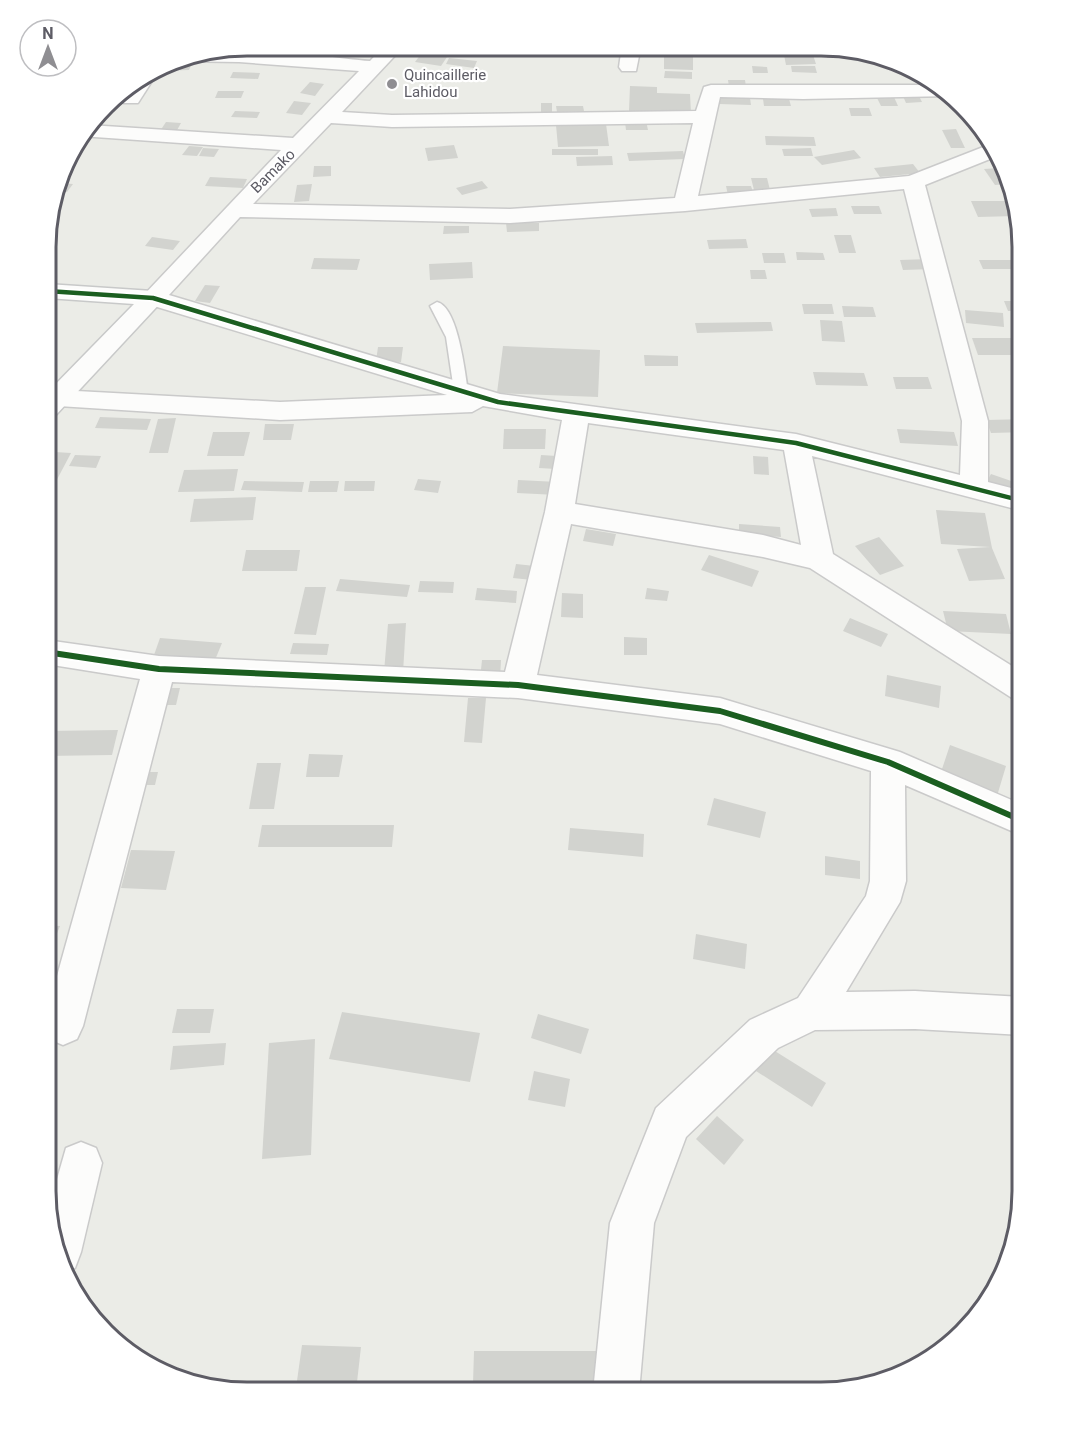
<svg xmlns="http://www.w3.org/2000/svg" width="1068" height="1438" viewBox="0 0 1068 1438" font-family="Roboto,sans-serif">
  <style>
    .building { fill: #d2d3cf }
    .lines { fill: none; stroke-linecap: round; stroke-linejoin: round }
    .lane-casing { stroke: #cacaca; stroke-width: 3 }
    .street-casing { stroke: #cacaca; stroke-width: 3 }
    .secondary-casing { stroke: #c8c9c9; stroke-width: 3 }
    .lane { fill: #fcfcfb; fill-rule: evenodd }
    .street { fill: #fcfcfb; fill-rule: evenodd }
    .secondary { fill: #fcfcfb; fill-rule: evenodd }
    .cycleway-far1-casing { stroke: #fff; stroke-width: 8 }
    .cycleway-casing { stroke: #fff; stroke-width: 10 }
    .cycleway-far1 { stroke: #1b5e20; stroke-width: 4.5 }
    .cycleway { stroke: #1b5e20; stroke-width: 6 }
    .poi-dot { fill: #8f8e92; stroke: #fff; stroke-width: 2 }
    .labels { text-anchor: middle; stroke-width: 4.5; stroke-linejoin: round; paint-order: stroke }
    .far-poi-label { font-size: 15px; fill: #5d5c65; stroke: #fff; text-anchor: start }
    .far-street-label { font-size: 15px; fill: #5d5c65; stroke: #fff }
    .rim { fill: none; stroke: #5d5c65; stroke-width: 3 }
  </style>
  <rect width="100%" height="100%" fill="#ebece7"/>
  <g class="building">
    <path d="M276 45H308L305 49Z"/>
    <path d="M564 46H592L591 54 563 53Z"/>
    <path d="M276 48 307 52 300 59 269 55Z"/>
    <path d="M664 52 693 53V70L664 69Z"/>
    <path d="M825 52H853L855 58H827Z"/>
    <path d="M421 54 447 57 441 66 415 62Z"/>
    <path d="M784 55H813L816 64 786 65Z"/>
    <path d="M449 58 477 61 474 68 446 64Z"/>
    <path d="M170 63H192L189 70 156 71Z"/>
    <path d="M752 66 767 67 768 73H753Z"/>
    <path d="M791 66H815L817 73 792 72Z"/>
    <path d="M665 71 692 72V79L664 78Z"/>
    <path d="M233 72 260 73 258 79 230 78Z"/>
    <path d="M728 80H745L746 87H729Z"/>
    <path d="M310 82 324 84 315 96 300 93Z"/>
    <path d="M630 86 657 87V93L690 94 691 113 629 111Z"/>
    <path d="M218 91H244L241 98H215Z"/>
    <path d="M902 94H918L922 102 906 103Z"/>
    <path d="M894 97 898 106H881L877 98Z"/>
    <path d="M718 98H750L751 105 719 104Z"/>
    <path d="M763 99H789L791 106H764Z"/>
    <path d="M294 101 311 103 302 115 286 113Z"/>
    <rect x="541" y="103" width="11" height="9"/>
    <path d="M556 106H583L584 111 557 112Z"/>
    <path d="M849 108H869L872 116H851Z"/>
    <path d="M235 111 260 112 257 118 231 117Z"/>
    <path d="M646 121 648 130H626L625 122Z"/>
    <path d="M166 122 181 123 176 132 160 131Z"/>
    <path d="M606 124 609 146 558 147 556 125Z"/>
    <path d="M956 129 965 148H951L942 130Z"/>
    <path d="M765 136 814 137 816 146 766 145Z"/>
    <path d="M454 145 458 158 428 161 425 148Z"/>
    <path d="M189 146 203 147 197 156 182 155Z"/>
    <path d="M203 148 219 149 214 157 199 156Z"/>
    <path d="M811 148 813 156H784L782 149Z"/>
    <rect x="552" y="149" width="46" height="6"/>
    <path d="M854 150 861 158 822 165 814 157Z"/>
    <path d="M683 151 685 159 629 161 627 153Z"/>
    <path d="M612 156 613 165 577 166 576 157Z"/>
    <path d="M913 164 920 173 880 177 874 168Z"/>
    <path d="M314 166H331V176L313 177Z"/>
    <path d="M1000 168 1007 178 1008 184 995 185 984 169Z"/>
    <path d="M210 177 247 179 243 188 205 186Z"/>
    <path d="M751 178H767L771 194H755Z"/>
    <path d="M482 181 488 188 462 195 456 188Z"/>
    <path d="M60 183 73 184 67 192 57 191Z"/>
    <path d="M312 184 309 201 294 202 297 185Z"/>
    <path d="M726 186H751L754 195H728Z"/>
    <path d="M971 201H1012L1016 216 978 217Z"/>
    <path d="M851 206H879L882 214H854Z"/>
    <path d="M836 208 838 216 812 217 809 209Z"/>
    <path d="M506 223H539V231L507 232Z"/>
    <path d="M444 226H469V233L443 234Z"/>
    <path d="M834 235H851L856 253H839Z"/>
    <path d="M152 237 180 241 173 250 145 246Z"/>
    <path d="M746 239 748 248 709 249 707 240Z"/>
    <path d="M796 252 823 253 825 260H797Z"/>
    <path d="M762 253H784L786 263H764Z"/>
    <path d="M314 258 360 259 357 270 311 269Z"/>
    <path d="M929 259 933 269 903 270 900 260Z"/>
    <path d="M979 260H1022L1023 269H983Z"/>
    <path d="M472 262 473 278 430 280 429 264Z"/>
    <path d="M750 270H765L767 279H751Z"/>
    <path d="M205 285 220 286 210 303 195 301Z"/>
    <path d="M1004 301H1023V311H1008Z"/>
    <path d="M802 304H832L834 314H804Z"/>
    <path d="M842 306 873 307 876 317H844Z"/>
    <path d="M965 310 1003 313 1004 327 966 323Z"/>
    <path d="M1012 316 1023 317V333H1017Z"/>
    <path d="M820 320 842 321 845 342 822 341Z"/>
    <path d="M771 322 773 331 697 333 695 323Z"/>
    <path d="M972 338H1012L1018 355H978Z"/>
    <path d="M503 346 600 350 598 397 497 393Z"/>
    <path d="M378 347H403L401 362 376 361Z"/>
    <path d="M644 355 678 356V366H645Z"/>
    <path d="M813 372 864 373 868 386 816 385Z"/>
    <path d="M893 377H928L932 389H896Z"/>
    <path d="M100 417 151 419 147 430 95 428Z"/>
    <path d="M176 418 168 453H149L158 419Z"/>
    <path d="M1023 419V432L991 433 986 420Z"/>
    <path d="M265 424H294L291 440H263Z"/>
    <path d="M504 429H546L545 449H503Z"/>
    <path d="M897 429 954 432 958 446 900 443Z"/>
    <path d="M213 432H250L244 456H207Z"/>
    <path d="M55 452 71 453 52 489H46V469Z"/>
    <path d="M75 455 101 456 96 468 69 466Z"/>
    <path d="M541 455 557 456 556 469 539 468Z"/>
    <path d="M753 456 768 457 769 475 754 474Z"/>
    <path d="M238 469 234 491 178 492 184 470Z"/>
    <path d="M991 474 1017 483 1010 496 984 487Z"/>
    <path d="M418 479 441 481 438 493 414 490Z"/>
    <path d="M518 480 558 482 557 495 517 493Z"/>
    <path d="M244 481 304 482 302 492 241 490Z"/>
    <path d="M310 481H339L337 492H308Z"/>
    <path d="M345 481H375L374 491H344Z"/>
    <path d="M256 497 253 520 190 522 194 499Z"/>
    <path d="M936 510 985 513 992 548 1005 579 969 581 957 549 990 547 941 544Z"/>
    <path d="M739 524 780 527 781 537 739 534Z"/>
    <path d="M586 529 616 534 613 546 583 541Z"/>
    <path d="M879 537 904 566 880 575 855 546Z"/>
    <path d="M246 550H300L297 571H242Z"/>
    <path d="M709 555 759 571 752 587 701 570Z"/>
    <path d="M516 564 535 566 532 580 513 578Z"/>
    <path d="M340 579 410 585 407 597 336 591Z"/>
    <path d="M420 581 454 582 453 593 418 592Z"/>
    <path d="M305 587H326L316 635 294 634Z"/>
    <path d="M477 588 517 591 516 603 475 600Z"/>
    <path d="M647 588 669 591 667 601 645 599Z"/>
    <path d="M562 593 583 594V618L561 617Z"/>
    <path d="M943 611 1006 614 1011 634 948 631Z"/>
    <path d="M850 618 888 634 881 647 843 631Z"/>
    <path d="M406 623 403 672H384L388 624Z"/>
    <path d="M624 637 647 638V655H624Z"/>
    <path d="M160 638 222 643 215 660 154 655Z"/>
    <path d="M293 643 329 644 327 655 290 654Z"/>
    <path d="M482 660H501L500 679H480Z"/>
    <path d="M887 675 941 686 939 708 885 696Z"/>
    <path d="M162 688H180L176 705H158Z"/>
    <path d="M468 698H486L482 743 464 742Z"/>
    <path d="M118 730 112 755 46 756V731Z"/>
    <path d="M950 745 1006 766 997 796 940 775Z"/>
    <path d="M309 754 343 755 339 777H306Z"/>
    <path d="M257 763H281L274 809H249Z"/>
    <path d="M140 772H158L155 785H137Z"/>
    <path d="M714 798 766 812 760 838 707 825Z"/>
    <path d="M262 825H394L392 847H258Z"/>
    <path d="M570 828 644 834 643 857 568 850Z"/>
    <path d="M131 850 175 851 166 890 121 888Z"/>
    <path d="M825 856 860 861V879L825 875Z"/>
    <path d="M45 925 60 926 52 946 45 945Z"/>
    <path d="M696 934 747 944 745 969 693 959Z"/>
    <path d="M45 954 57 958 45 977Z"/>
    <path d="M177 1009H214L210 1033H172Z"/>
    <path d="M342 1012 480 1033 470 1082 329 1059Z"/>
    <path d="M538 1014 589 1029 581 1054 531 1038Z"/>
    <path d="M315 1039 311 1155 262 1159 269 1043Z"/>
    <path d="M226 1043 224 1065 170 1070 173 1046Z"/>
    <path d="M770 1048 826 1083 812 1107 756 1071Z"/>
    <path d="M534 1071 570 1079 565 1107 528 1100Z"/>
    <path d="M717 1116 744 1140 724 1165 696 1139Z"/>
    <path d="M302 1345 361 1347 356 1391 296 1388Z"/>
    <path d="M474 1351H599L600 1384H473Z"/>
    <rect x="417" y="1385" width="44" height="7"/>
  </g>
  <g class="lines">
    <g class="lane-casing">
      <path id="lane" d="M437 302C458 307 465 372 468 391L466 394 461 396 454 391 446 337 430 306Z"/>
    </g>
    <g class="street-casing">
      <g id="street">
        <path d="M385 45H405L342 112 392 115 696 111 704 87 711 85H940L951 96 803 99 720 97 698 196 909 176 991 144 1000 155 925 185 988 421V482L1023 491V511L812 456 833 554 1023 673V702L1012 698 810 568 763 557 571 524 537 675 720 698 900 752 1023 805V836L905 785 906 881 900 902 846 992 915 991 1023 997V1035L915 1029 815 1030 778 1048 686 1137 654 1223 639 1392H593L610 1223 656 1108 750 1020 798 998 866 896 870 881 871 771 720 724 518 698 172 682 83 1026 77 1039 63 1045 49 1039 45 1031V1019L140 679 46 664V640L159 656 505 672 545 512 562 420 483 406 472 412 280 420 58 406 46 401 49 392 58 390 280 402 447 395 144 303 141 298 281 150 80 136 89 125 293 138 359 71 239 62 173 61C213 38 322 57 370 61ZM331 123 392 127 693 123 675 198 510 209 253 204ZM904 189 962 421 960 475 796 434 500 394 169 295 240 217 510 223 685 211ZM588 423 784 450 801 545 763 535 575 504Z"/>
        <path d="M622 46H641L636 71H622L619 67Z"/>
        <path d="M151 74 154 78 138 103H124L121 99 129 86Z"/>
        <path d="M81 1142 96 1148 102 1163 81 1252 75 1268 64 1272 49 1207 66 1148Z"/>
      </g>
    </g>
    <g class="secondary-casing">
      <path id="secondary" d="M47 284 153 291 162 293 165 298 55 416 46 419V394L134 304 47 298Z"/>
    </g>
    <use href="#lane" class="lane"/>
    <use href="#street" class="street"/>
    <use href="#secondary" class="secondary"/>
    <g class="cycleway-far1-casing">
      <path id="cycleway-far1" d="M47 291 153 298 498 402 796 443 1023 501"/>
    </g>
    <g class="cycleway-casing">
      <path id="cycleway" d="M46 652 159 669 518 685 720 711 888 762 1023 821"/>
    </g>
    <use href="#cycleway-far1" class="cycleway-far1"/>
    <use href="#cycleway" class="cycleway"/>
  </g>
  <circle class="poi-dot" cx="392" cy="84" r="6"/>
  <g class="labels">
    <g class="far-poi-label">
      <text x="404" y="80">Quincaillerie<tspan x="404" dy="17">Lahidou</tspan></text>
    </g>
    <g class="far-street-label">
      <text transform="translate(273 171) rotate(-45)" y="5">Bamako</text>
    </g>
  </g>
  <path d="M0 0H1068V1438H0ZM247 56H821A191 191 0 0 1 1012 247V1191A191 191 0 0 1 821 1382H247A191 191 0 0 1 56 1191V247A191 191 0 0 1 247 56Z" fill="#fff" fill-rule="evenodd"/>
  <path class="rim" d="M247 56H821A191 191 0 0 1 1012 247V1191A191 191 0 0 1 821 1382H247A191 191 0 0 1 56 1191V247A191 191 0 0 1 247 56Z"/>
  <g transform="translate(48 48)"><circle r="28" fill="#ffffff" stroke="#bebec1" stroke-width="1.5"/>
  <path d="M0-4.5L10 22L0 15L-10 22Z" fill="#8f8e92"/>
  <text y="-9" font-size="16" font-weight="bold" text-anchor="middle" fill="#5d5c65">N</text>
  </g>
</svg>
